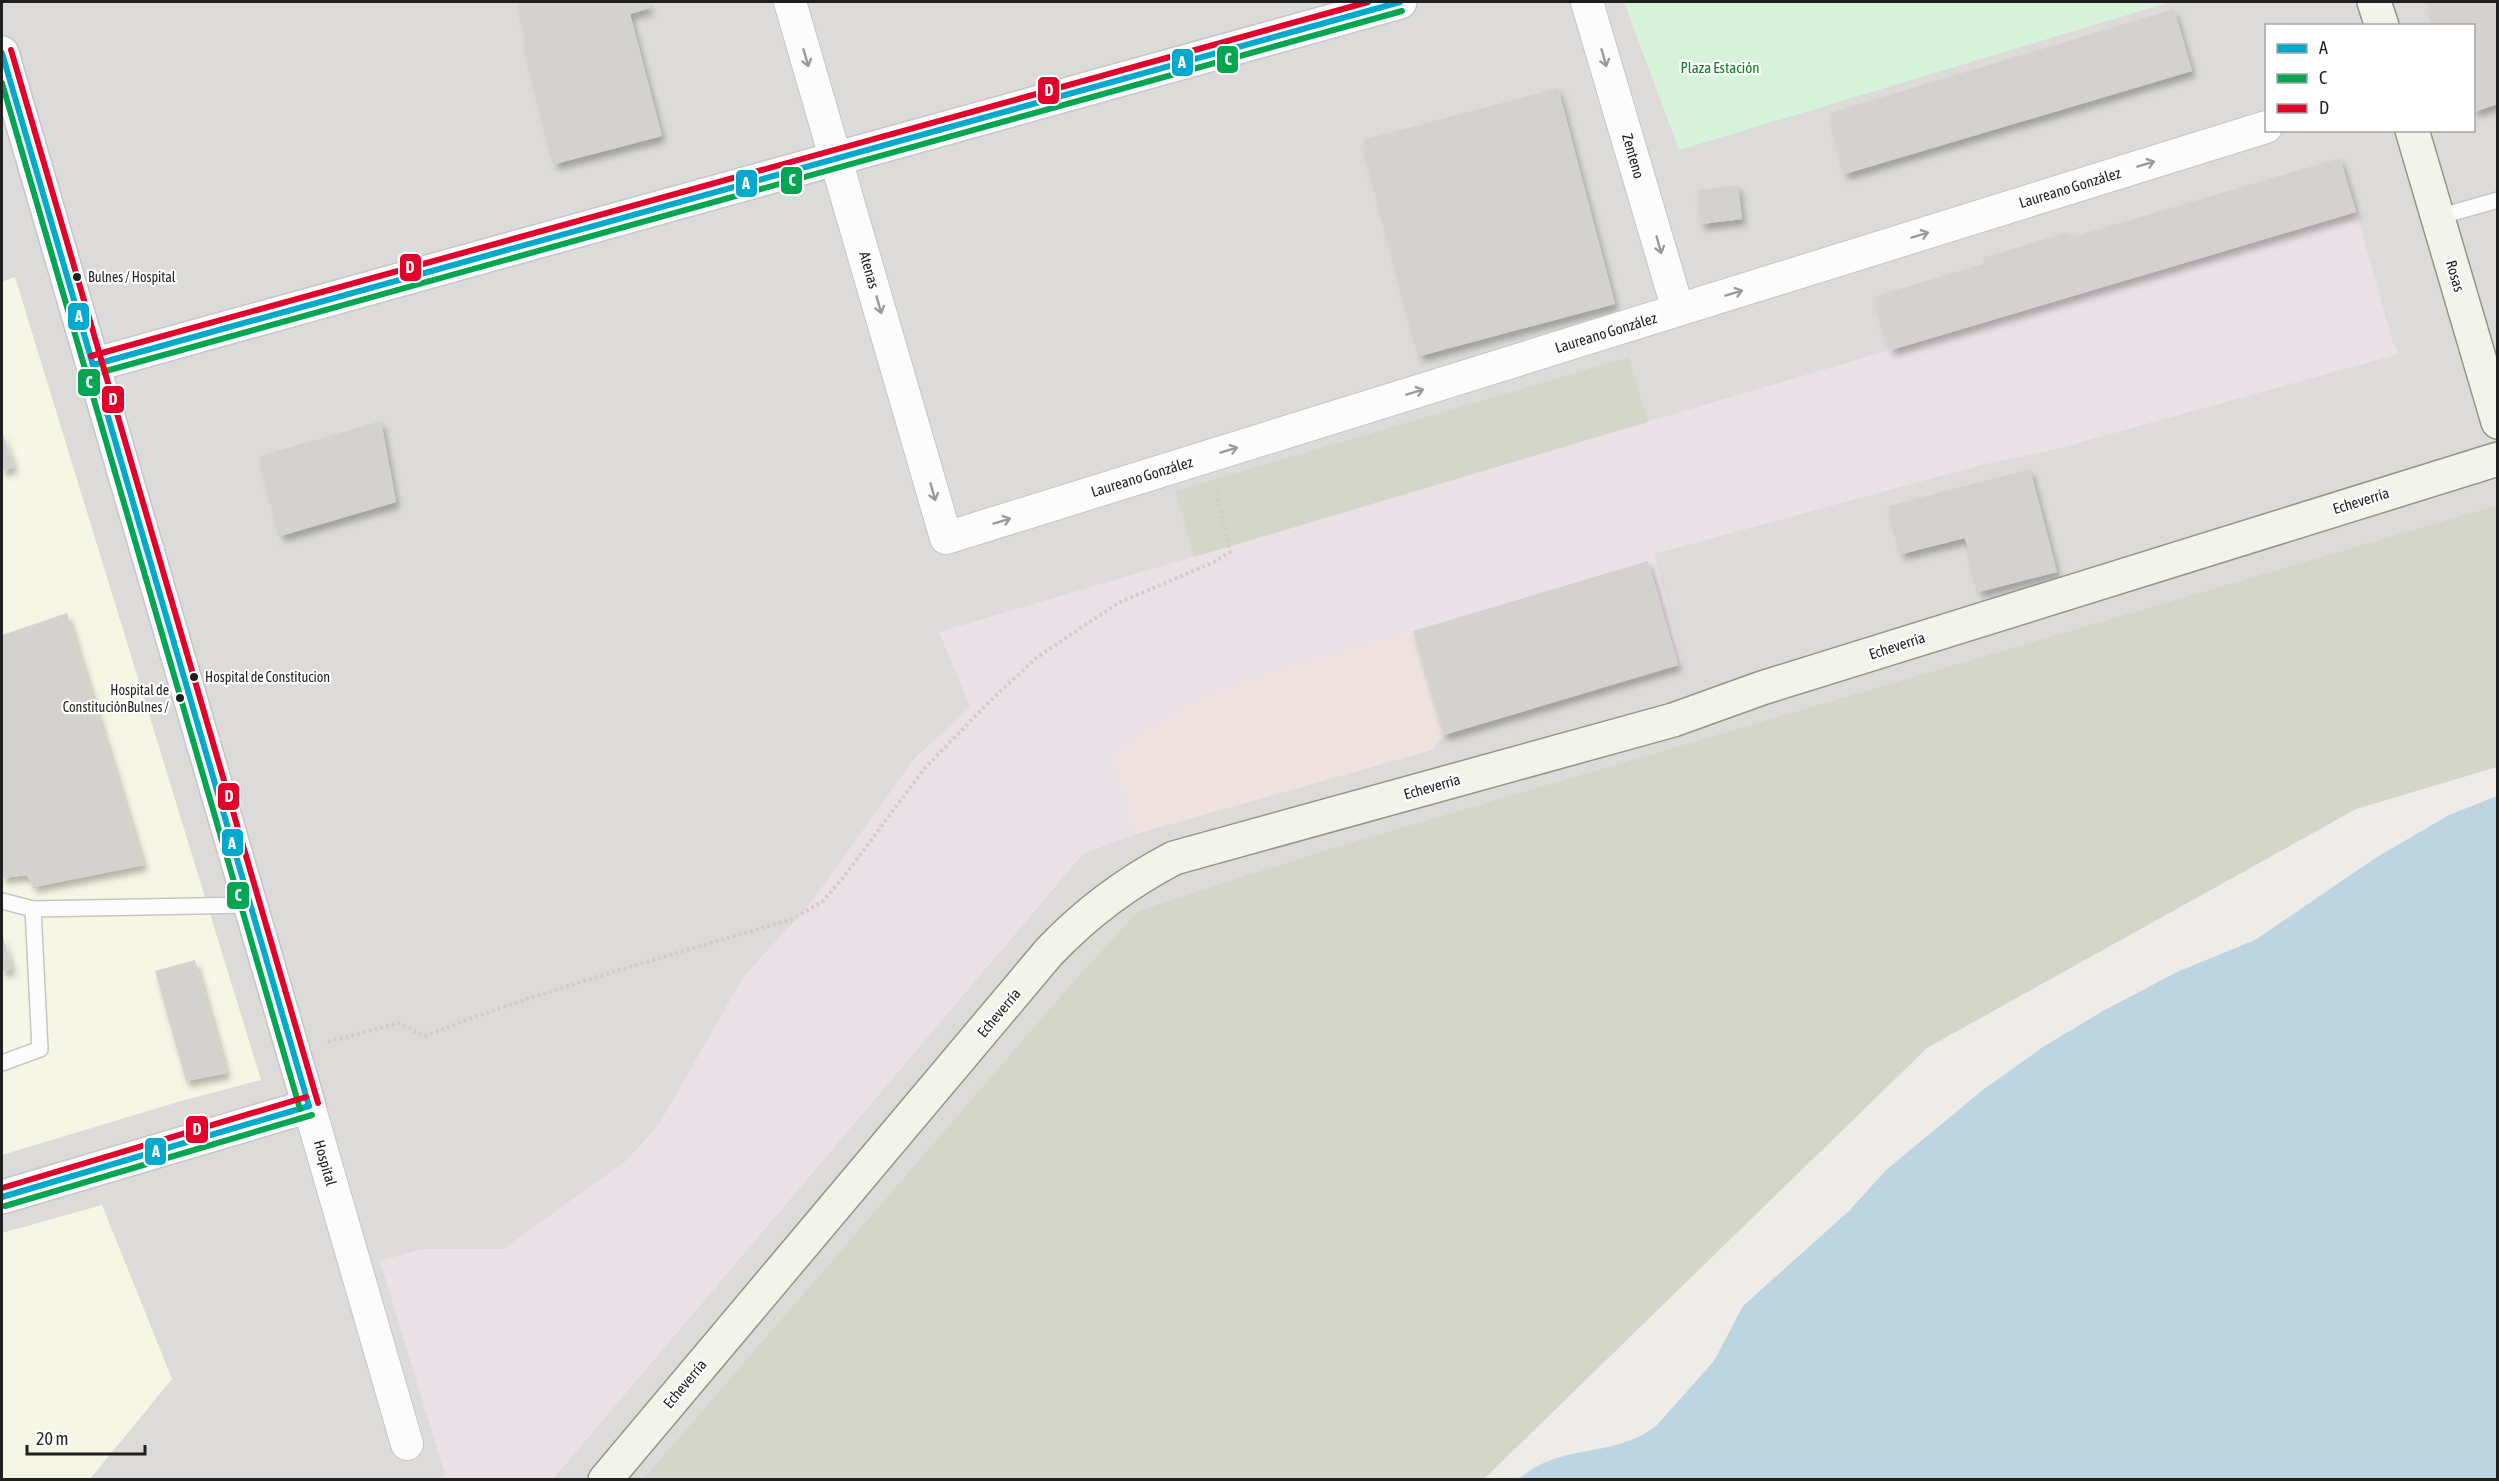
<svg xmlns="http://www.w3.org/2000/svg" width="2499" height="1481" viewBox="0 0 2499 1481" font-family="'Asap Condensed',sans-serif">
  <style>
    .residential { fill: #dcdbd9; fill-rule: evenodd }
    .commercial { fill: #efe2de }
    .industrial { fill: #eae1e6 }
    .education { fill: #f5f6e4 }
    .construction { fill: #d5d6ca }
    .park { fill: #d6f3d9 }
    .water { fill: #bcd5e0 }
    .building { fill: #d4d2cf; filter: url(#shadow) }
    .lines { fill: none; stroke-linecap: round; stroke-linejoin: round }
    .service-casing { stroke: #c6c6c4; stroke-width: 18 }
    .minor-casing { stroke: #c6c6c4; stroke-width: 34 }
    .tertiary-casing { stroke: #c6c6c4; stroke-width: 36 }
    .secondary-casing { stroke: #939780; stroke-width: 36 }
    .path { stroke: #d6cbc8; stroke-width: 4; stroke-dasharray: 3 3; stroke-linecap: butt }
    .service { stroke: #fcfcfc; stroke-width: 15 }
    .minor { stroke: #fcfcfc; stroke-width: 32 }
    .tertiary { stroke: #fcfcfc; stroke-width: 33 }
    .secondary { stroke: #f2f3eb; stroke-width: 33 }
    .bus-1-casing { stroke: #fff; stroke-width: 10 }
    .bus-2-casing { stroke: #fff; stroke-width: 10 }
    .bus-3-casing { stroke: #fff; stroke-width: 10 }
    .bus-1 { stroke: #00a9ce; stroke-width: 6 }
    .bus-2 { stroke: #00a651; stroke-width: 6 }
    .bus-3 { stroke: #e4002b; stroke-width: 6 }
    .oneway { stroke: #999 }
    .bus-dot { fill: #1f1f1f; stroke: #fff; stroke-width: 2 }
    .labels { text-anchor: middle; stroke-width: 4.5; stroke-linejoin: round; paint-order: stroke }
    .bus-label { font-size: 14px; fill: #1f1f1f; stroke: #fff; text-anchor: start }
    .park-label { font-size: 15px; fill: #0e7c21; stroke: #fff }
    .street-label { font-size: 15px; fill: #1f1f1f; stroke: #fff }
    .line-badge { stroke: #fff; stroke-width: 2 }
    .badge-label { font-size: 16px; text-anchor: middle; font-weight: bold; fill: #fff }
  </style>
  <defs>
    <filter id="shadow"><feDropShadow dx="3.5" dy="6" stdDeviation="3" flood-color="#0004"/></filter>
  </defs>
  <rect width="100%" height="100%" fill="#edece8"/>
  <path class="residential" d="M2 2H2497V505L1318 852 1138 911 1072 983 643 1479 2 1480ZM2266 26H2474V130H2266Z"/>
  <path class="commercial" d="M1413 631 1444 735 1432 750 1136 834 1112 757 1135 738 1193 702 1249 679Z"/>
  <path class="industrial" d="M2356 212 2393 343 2399 354 2056 449 1981 465 1654 554 1684 665 1444 735 1413 631 1249 679 1193 702 1135 738 1112 757 1136 834 1083 854 553 1479H441L445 1474 380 1261 422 1249H503L627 1160 658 1126 744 976 810 904 914 759 970 707 939 632 1890 350 1875 296 1983 264 1982 258 2068 232 2070 238 2190 261Z"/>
  <g class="education">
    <path d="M15 277 261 1080 181 1101 2 1155V282Z"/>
    <path d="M102 1205 172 1379 90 1479H2V1233Z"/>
  </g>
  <g class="construction">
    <path d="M1629 357 1648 422 1194 557 1175 491Z"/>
    <path d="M2497 505V767L2356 809 1927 1048 1484 1479H643L1072 983 1138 911 1318 852Z"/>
  </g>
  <path class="park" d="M1624 2H2170L1679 150Z"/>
  <path class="water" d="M2497 796V1479H1518C1527 1473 1535 1466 1546 1462 1585 1446 1620 1453 1656 1426L1714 1361 1743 1306 1849 1211 1886 1170 1984 1089 2043 1047 2103 1011 2177 972 2255 940 2377 857 2449 815Z"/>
  <g class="building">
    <path d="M518 2H648L650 8 630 14 662 136 555 164 524 42 528 41Z"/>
    <path d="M2427 2H2498V104L2474 112V26H2427L2433 23Z"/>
    <path d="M2174 9 2192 71 1845 174 1830 113Z"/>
    <path d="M1558 88 1615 304 1420 356 1363 140Z"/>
    <path d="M2340 158 2356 212 1891 350 1875 296 1983 264 1982 258 2068 232 2070 238Z"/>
    <path d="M1738 185 1742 219 1702 224 1698 190Z"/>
    <path d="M381 421 396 502 281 536 260 456Z"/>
    <path d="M2 431 14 467 2 471Z"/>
    <path d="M2030 469 2057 572 1979 592 1965 538 1902 554 1889 506Z"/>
    <path d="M1648 561 1678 665 1444 735 1413 631Z"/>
    <path d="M67 613 144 865 34 887 27 875 2 878V635Z"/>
    <path d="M2 933 12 969 2 972Z"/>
    <path d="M195 960 227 1073 186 1081 155 971Z"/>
  </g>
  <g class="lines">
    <g class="service-casing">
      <g id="service">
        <path d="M2438 217 2498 200"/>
        <path d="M2 901 33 909"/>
        <path d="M2 1063 40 1049 33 909 250 905"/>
      </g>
    </g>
    <g class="minor-casing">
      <g id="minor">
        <path d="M790 2 946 538 2266 127"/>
        <path d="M1587 2 1678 310"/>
        <path d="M309 1106 407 1444"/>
      </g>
    </g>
    <g class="tertiary-casing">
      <g id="tertiary">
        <path d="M2 53 309 1106 2 1197"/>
        <path d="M93 365 1400 2"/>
      </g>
    </g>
    <g class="secondary-casing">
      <g id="secondary">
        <path d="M2374 2 2382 26"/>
        <path d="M2412 130 2498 422"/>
        <path d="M605 1480 1049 952C1086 913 1126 883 1174 858L1673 720 1762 688 2498 459"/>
      </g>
    </g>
    <path class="path" d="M328 1042 398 1023 425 1036C544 989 669 956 792 919L822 902 843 878 924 769 988 703 1036 658 1118 603 1214 562 1230 552 1216 491"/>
    <use href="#service" class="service"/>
    <use href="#minor" class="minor"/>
    <use href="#tertiary" class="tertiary"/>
    <use href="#secondary" class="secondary"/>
    <g class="bus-1-casing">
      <g id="bus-1">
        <path d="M2 53 309 1106"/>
        <path d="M93 365 1400 2"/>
        <path d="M2 1197 309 1106"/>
      </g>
    </g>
    <g class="bus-2-casing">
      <g id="bus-2">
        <path d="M2 83 300 1109"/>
        <path d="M95 374 1402 11"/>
        <path d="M5 1206 312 1115"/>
      </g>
    </g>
    <g class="bus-3-casing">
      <g id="bus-3">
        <path d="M11 50 318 1103"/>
        <path d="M91 356 1368 2"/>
        <path d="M2 1188 306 1097"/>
      </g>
    </g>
    <use href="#bus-1" class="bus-1"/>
    <use href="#bus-2" class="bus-2"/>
    <use href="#bus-3" class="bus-3"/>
  </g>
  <defs><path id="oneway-shaft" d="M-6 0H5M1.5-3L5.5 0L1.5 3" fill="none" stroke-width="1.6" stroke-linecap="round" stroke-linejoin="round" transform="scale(1.5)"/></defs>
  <g class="oneway">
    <use href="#oneway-shaft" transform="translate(806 58) rotate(74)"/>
    <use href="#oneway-shaft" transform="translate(1604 58) rotate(74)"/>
    <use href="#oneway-shaft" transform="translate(2146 164) rotate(-17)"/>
    <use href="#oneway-shaft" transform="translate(1920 235) rotate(-17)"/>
    <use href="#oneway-shaft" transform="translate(1659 245) rotate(74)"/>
    <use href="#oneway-shaft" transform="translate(1734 293) rotate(-17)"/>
    <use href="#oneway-shaft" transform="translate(879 305) rotate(74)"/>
    <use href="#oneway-shaft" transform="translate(1415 392) rotate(-17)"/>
    <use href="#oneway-shaft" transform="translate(1229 450) rotate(-17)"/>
    <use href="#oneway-shaft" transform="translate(933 492) rotate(74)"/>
    <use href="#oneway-shaft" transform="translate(1002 521) rotate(-17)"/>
  </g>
  <g class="bus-dot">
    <circle cx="77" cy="277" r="5"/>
    <circle cx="194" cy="677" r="5"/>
    <circle cx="180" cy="698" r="5"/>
  </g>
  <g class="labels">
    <g class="bus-label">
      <text x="88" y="282">Bulnes / Hospital</text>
      <text x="205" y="682">Hospital de Constitucion</text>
      <text x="169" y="695" text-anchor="end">Hospital de<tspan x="169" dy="17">ConstituciónBulnes /</tspan></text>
    </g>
    <g class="park-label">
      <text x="1720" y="73">Plaza Estación</text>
    </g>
    <g class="street-label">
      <text transform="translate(1633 156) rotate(74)" y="5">Zenteno</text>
      <text transform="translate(2070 188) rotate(-17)" y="5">Laureano González</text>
      <text transform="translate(869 270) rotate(74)" y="5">Atenas</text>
      <text transform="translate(2455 276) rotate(74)" y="5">Rosas</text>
      <text transform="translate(1606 333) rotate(-17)" y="5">Laureano González</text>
      <text transform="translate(1142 477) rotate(-17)" y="5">Laureano González</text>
      <text transform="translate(2361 501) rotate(-17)" y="5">Echeverría</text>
      <text transform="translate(1897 646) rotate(-18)" y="5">Echeverría</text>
      <text transform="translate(1432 787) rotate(-16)" y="5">Echeverría</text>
      <text transform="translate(999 1013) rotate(-50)" y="5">Echeverría</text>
      <text transform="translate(325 1163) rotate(74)" y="5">Hospital</text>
      <text transform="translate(685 1384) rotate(-50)" y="5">Echeverría</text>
    </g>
  </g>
  <g class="line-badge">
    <rect x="1216" y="45" width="23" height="29" rx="6" fill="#00a651"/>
    <rect x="1171" y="48" width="23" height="29" rx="6" fill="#00a9ce"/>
    <rect x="1037" y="76" width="23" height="29" rx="6" fill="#e4002b"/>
    <rect x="780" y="166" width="23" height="29" rx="6" fill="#00a651"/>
    <rect x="735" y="169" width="23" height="29" rx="6" fill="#00a9ce"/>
    <rect x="399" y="253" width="23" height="29" rx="6" fill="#e4002b"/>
    <rect x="67" y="302" width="23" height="29" rx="6" fill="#00a9ce"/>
    <rect x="77" y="368" width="24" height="29" rx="6" fill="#00a651"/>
    <rect x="101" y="385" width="24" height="29" rx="6" fill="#e4002b"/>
    <rect x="217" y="782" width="23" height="29" rx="6" fill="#e4002b"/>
    <rect x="221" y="828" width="23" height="29" rx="6" fill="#00a9ce"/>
    <rect x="226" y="881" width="24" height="29" rx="6" fill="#00a651"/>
    <rect x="185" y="1115" width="24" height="29" rx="6" fill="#e4002b"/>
    <rect x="144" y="1137" width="23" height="29" rx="6" fill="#00a9ce"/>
  </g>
  <g class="badge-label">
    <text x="1228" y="65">C</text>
    <text x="1182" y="68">A</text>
    <text x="1049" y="96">D</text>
    <text x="792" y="186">C</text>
    <text x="746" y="189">A</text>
    <text x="410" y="273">D</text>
    <text x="79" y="322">A</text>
    <text x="89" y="388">C</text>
    <text x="113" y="405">D</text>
    <text x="229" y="802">D</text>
    <text x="232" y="849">A</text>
    <text x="238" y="901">C</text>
    <text x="197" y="1135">D</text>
    <text x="156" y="1157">A</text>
  </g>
  <rect width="2499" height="1481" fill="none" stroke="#1f1f1f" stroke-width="6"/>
  <rect x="2265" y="24" width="210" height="108" fill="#ffffff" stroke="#a5a5a5" stroke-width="1.5"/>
  <rect x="2277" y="44" width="30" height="9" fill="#00a9ce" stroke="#a5a5a5" stroke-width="1.5"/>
  <text x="2319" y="54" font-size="18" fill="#1f1f1f">A</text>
  <rect x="2277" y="74" width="30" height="9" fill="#00a651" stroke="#a5a5a5" stroke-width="1.5"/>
  <text x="2319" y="84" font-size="18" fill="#1f1f1f">C</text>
  <rect x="2277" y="104" width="30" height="9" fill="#e4002b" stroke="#a5a5a5" stroke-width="1.5"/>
  <text x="2319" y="114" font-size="18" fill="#1f1f1f">D</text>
  <path d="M27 1445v9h118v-9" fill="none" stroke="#1f1f1f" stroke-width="3"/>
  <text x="36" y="1445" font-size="18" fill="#1f1f1f" stroke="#ffffff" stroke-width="4.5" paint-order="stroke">20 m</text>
</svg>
